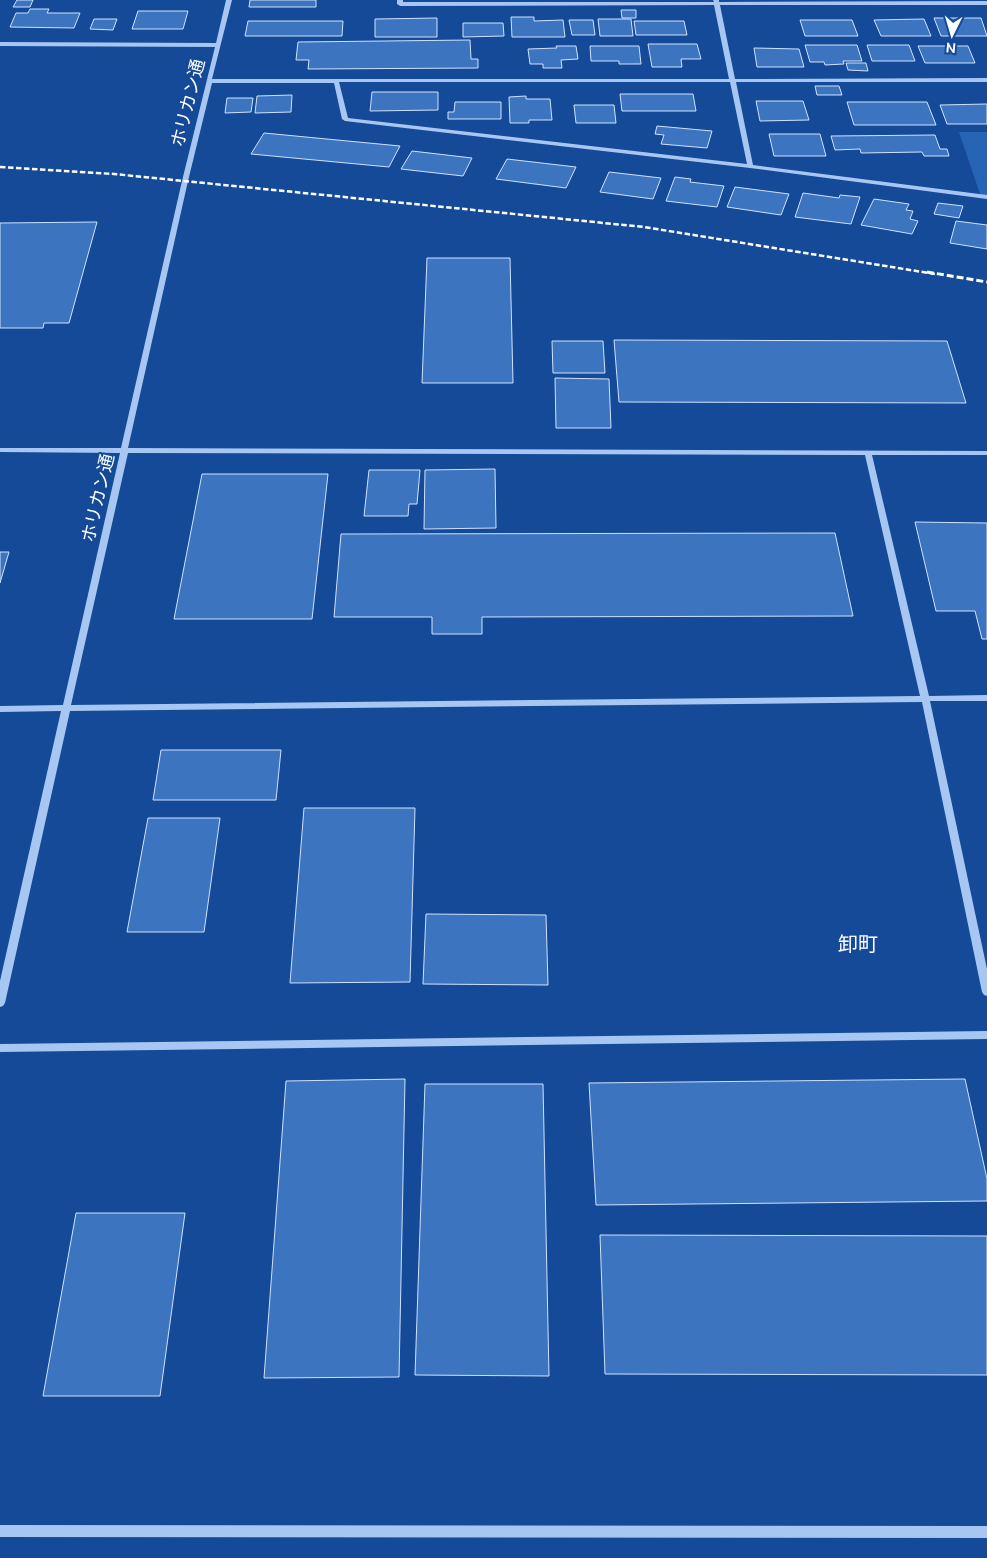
<svg xmlns="http://www.w3.org/2000/svg" width="987" height="1558" viewBox="0 0 987 1558" font-family="Ubuntu,'Noto Sans JP',sans-serif">
  <style>
    .green { fill: #2864b6 }
    .building { fill: #3d74c0; stroke: #cfe2fd }
    .lines { fill: none; stroke-linecap: round; stroke-linejoin: round }
    .minor { fill: #a7c7f2; fill-rule: evenodd }
    .rail-far1 { stroke: #fff; stroke-width: 2.5; stroke-dasharray: 5.5 2.5; stroke-linecap: butt }
    .rail { stroke: #fff; stroke-width: 3; stroke-dasharray: 7 3; stroke-linecap: butt }
    .labels { text-anchor: middle; stroke-width: 4; stroke-linejoin: round; paint-order: stroke }
    .street-label { font-size: 18px; fill: #fff; stroke: #144a98 }
    .quarter-label { font-size: 20px; fill: #fff; stroke: #144a98 }
  </style>
  <rect width="100%" height="100%" fill="#144a98"/>
  <path class="green" d="M959 132H987V197H981Z"/>
  <g class="building">
    <path d="M17 0H33L30 7H13Z"/>
    <path d="M250 0H316V7H249Z"/>
    <path d="M30 9H49L47 13H80L74 28 10 27 16 13H28Z"/>
    <path d="M621 10H636V18H622Z"/>
    <path d="M138 11H188L183 29H132Z"/>
    <path d="M511 17H534V21L563 20 565 37H512Z"/>
    <path d="M437 18V37H375V19Z"/>
    <path d="M934 18H981L987 36H941Z"/>
    <path d="M94 19H117L113 30 90 29Z"/>
    <path d="M598 19H631L633 36H600Z"/>
    <path d="M924 19 931 36H881L874 20Z"/>
    <path d="M569 20H593L595 35H572Z"/>
    <path d="M800 20H852L858 36H805Z"/>
    <path d="M248 21H343L342 36H245Z"/>
    <path d="M634 21H684L687 35H636Z"/>
    <path d="M463 23H503L504 36 463 37Z"/>
    <path d="M470 40 471 59H478V68L308 69 309 60H296L298 42Z"/>
    <path d="M648 44H697L701 59H681L682 67H652Z"/>
    <path d="M805 45H857L862 61H843L844 64 825 65 824 62H810Z"/>
    <path d="M867 45H909L915 61H872Z"/>
    <path d="M556 46H576L578 59 561 60 562 68H543V64H530L528 49 557 48Z"/>
    <path d="M590 46H639L641 64H619V61H591Z"/>
    <path d="M918 46H968L975 63H925Z"/>
    <path d="M754 48 799 49 804 67H757Z"/>
    <path d="M846 63H866L868 71 848 70Z"/>
    <path d="M815 86H839L842 95H817Z"/>
    <path d="M372 92H438V110L370 111Z"/>
    <path d="M620 94H693L696 111H622Z"/>
    <path d="M292 95 291 112 255 113 257 96Z"/>
    <path d="M526 96V99H550L552 120H529V123H510L509 97Z"/>
    <path d="M227 98H253L251 112 225 113Z"/>
    <path d="M756 101H803L809 120 760 121Z"/>
    <path d="M455 102H501V119H448V112H454Z"/>
    <path d="M847 102H927L936 125H854Z"/>
    <path d="M987 104V124H947L940 105Z"/>
    <path d="M574 105H614L616 123H576Z"/>
    <path d="M657 126 712 131 707 148 661 144 664 135 655 134Z"/>
    <path d="M264 133 400 146 389 167 251 154Z"/>
    <path d="M769 134H820L826 156H774Z"/>
    <path d="M935 135 940 149H947L949 156H924L922 152 861 153 860 149 835 150 831 136Z"/>
    <path d="M412 151 472 158 463 176 401 169Z"/>
    <path d="M507 159 576 167 566 188 496 179Z"/>
    <path d="M609 172 661 178 653 199 600 192Z"/>
    <path d="M675 177 691 179 690 182 724 186 717 207 666 201Z"/>
    <path d="M735 187 789 194 781 215 727 207Z"/>
    <path d="M803 193 839 198 840 195 860 197 851 224 795 217Z"/>
    <path d="M874 199 909 204 906 210 913 211 910 219 918 221 912 234 861 225Z"/>
    <path d="M938 203 963 206 959 218 934 214Z"/>
    <path d="M956 221 987 225V249L950 243Z"/>
    <path d="M97 222 69 323H44L43 328H0V223Z"/>
    <path d="M427 258H510L513 383H422Z"/>
    <path d="M614 340 947 341 966 403 619 402Z"/>
    <path d="M552 341H603L605 373H553Z"/>
    <path d="M555 378 609 379 611 428H556Z"/>
    <path d="M495 469 496 528 424 529 425 470Z"/>
    <path d="M369 470H420L417 504H409L408 516H364Z"/>
    <path d="M202 474H328L312 619H174Z"/>
    <path d="M915 522 987 523V639H982L975 611H936Z"/>
    <path d="M835 533 853 616 482 617V634H432V617H334L341 534Z"/>
    <path d="M0 552H9L0 583Z"/>
    <path d="M161 750H281L276 800H153Z"/>
    <path d="M304 808H415L410 982 290 983Z"/>
    <path d="M148 818H220L204 932H127Z"/>
    <path d="M426 914 546 915 548 985 423 984Z"/>
    <path d="M405 1079 399 1377 264 1378 286 1081Z"/>
    <path d="M965 1079 987 1179V1201L596 1205 589 1083Z"/>
    <path d="M425 1084H543L549 1376 415 1375Z"/>
    <path d="M76 1213H185L160 1396H43Z"/>
    <path d="M600 1235 987 1236V1375L605 1374Z"/>
  </g>
  <g class="lines">
    <g class="minor">
      <path d="M226 0H232L212 79H729L714 5 400 6 397 4V0H403V2H714L713 0H719V2L987 1V5H720L735 79 987 78V82H736L753 165 987 195V199L750 168 345 121 342 119 334 83H212L188 181 128 448 987 451V455H872L929 696 987 695V701H930L987 969V996L984 995 982 992 922 702 70 711 5 1003 3 1006 0 1007V981L61 711 0 712V706L63 705 120 453 0 452V448H121L182 181 215 47 0 46V42L216 43ZM339 82H730L747 164 348 118ZM128 453 865 455 920 696 71 705Z"/>
      <path d="M987 1031V1039L0 1052V1044Z"/>
      <path d="M0 1525 987 1526V1538L0 1537Z"/>
    </g>
    <path class="rail-far1" d="M0 167 114 174 644 227 935 274"/>
    <path class="rail" d="M927 272 987 282"/>
  </g>
  <g class="labels">
    <g class="street-label">
      <text transform="translate(188 103) rotate(-76)" y="6">ホリカン通</text>
      <text transform="translate(98 498) rotate(-77)" y="6">ホリカン通</text>
    </g>
    <g class="quarter-label">
      <text x="858" y="951">卸町</text>
    </g>
  </g>
  <g transform="translate(952 35) rotate(185)" stroke="#144a98" stroke-width="4" paint-order="stroke">
  <path d="M0-4L9 19L0 12L-9 19Z" fill="#ffffff"/>
  <text y="-8" font-size="14" font-weight="bold" text-anchor="middle" fill="#ffffff">N</text>
  </g>
</svg>
